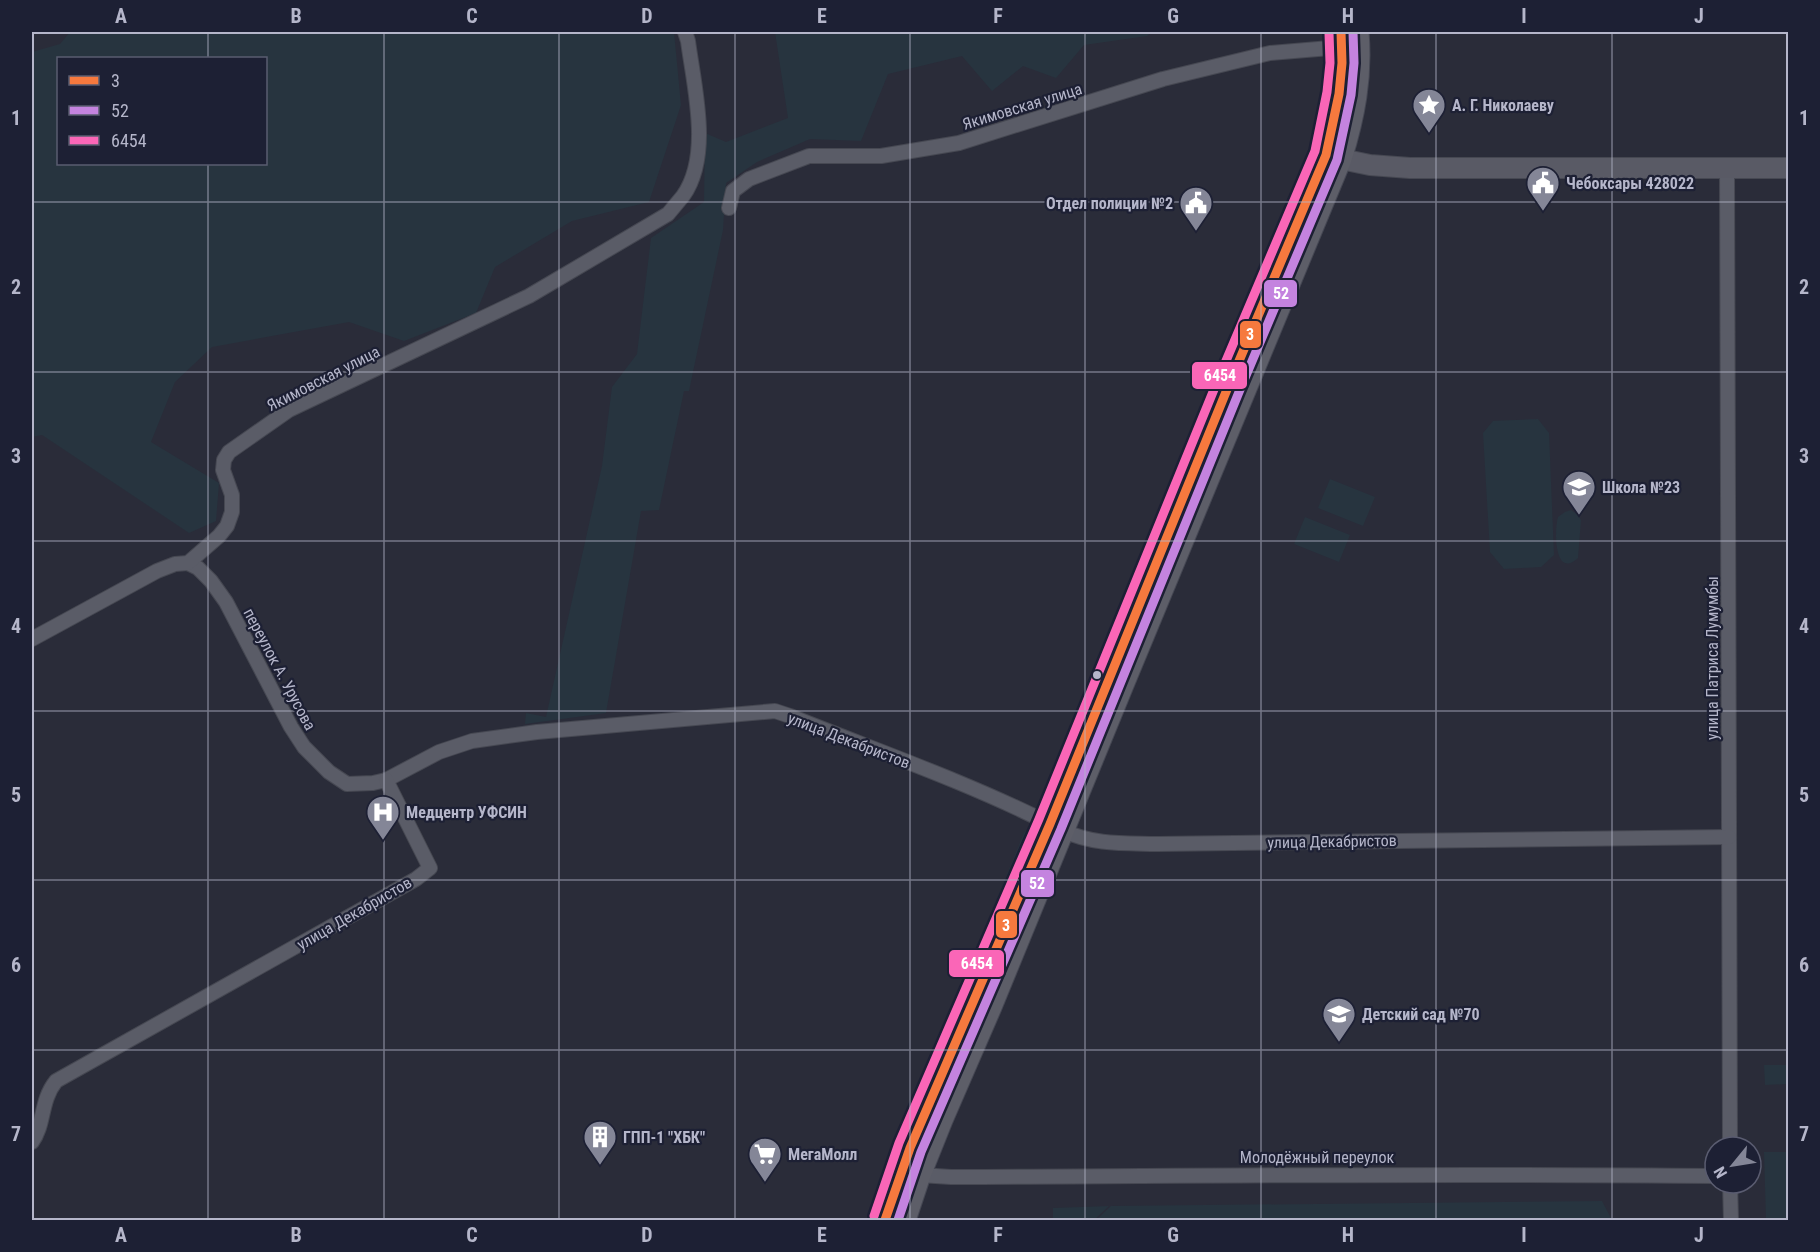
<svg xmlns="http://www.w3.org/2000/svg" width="1820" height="1252" viewBox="0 0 1820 1252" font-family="'Roboto Condensed',sans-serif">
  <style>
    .green { fill: #27343f; fill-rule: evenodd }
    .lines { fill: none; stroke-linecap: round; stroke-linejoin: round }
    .street-casing { stroke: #464852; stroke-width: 16 }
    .secondary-casing { stroke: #464852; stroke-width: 22 }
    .primary-casing { stroke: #454753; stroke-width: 23 }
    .street { stroke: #5a5c67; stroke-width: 14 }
    .secondary { stroke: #595a65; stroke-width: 20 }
    .primary { stroke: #5d5e68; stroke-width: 21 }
    .bus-1-casing { stroke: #1d2034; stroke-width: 14 }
    .bus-2-casing { stroke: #1d2034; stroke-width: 14 }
    .bus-3-casing { stroke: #1d2034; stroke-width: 14 }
    .bus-1 { stroke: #f6793e; stroke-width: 9 }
    .bus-2 { stroke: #c483df; stroke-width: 9 }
    .bus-3 { stroke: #fa66b7; stroke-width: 9 }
    .grid { fill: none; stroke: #b5b6ca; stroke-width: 1.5; stroke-opacity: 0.55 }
    .bus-dot { fill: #b5b6ca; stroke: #1d2034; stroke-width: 2 }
    .labels { text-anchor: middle; stroke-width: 4.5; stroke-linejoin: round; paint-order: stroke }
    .poi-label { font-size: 16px; font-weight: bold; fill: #b5b6ca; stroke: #1d2034; text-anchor: start }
    .street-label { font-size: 16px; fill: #b5b6ca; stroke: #1d2034 }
    .line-badge { stroke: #1d2034; stroke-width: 2 }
    .badge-label { font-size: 16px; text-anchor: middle; font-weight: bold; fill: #fff }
    .neatline { fill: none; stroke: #b5b6ca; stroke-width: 2 }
    .grid-label { font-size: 20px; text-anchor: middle; font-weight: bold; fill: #b5b6ca }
  </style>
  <rect width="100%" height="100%" fill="#2a2c39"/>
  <g class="green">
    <path d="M70 32H674L681 105 649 202 572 221 495 267 476 313 404 341 349 322 212 347 175 382 151 442 219 483 216 521 189 533 42 435 32 437V52L60 44ZM266 58V164H58V58Z"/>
    <path d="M775 32H1152L1147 36 1084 45 1056 78 1023 66 992 91 962 56 888 74 861 141 810 139 757 162 726 183 723 230 689 391H684L659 510 641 511 606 713 525 724 526 713 546 717 602 466 612 387 637 354 651 238 704 202 705 133 726 142 788 118Z"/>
    <path d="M1538 419 1549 433 1554 555 1541 567 1504 569 1490 552 1483 433 1493 421Z"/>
    <path d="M1330 479 1375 497 1363 526 1318 508Z"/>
    <path d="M1571 510 1578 515 1581 520 1578 558C1554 580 1554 530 1558 517L1565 512Z"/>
    <path d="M1305 517 1350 535 1339 562 1294 544Z"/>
    <path d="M1027 830H1031L1034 837 907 1133H905L902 1129 1024 833Z"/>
    <path d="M1764 1065H1788V1084L1765 1085Z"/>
    <path d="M1764 1152H1788V1220H1766Z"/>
    <path d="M1602 1201 1612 1220H1096L1111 1206Z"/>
    <path d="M1109 1206 1094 1220H1053V1208Z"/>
  </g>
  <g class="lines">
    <g class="street-casing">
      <g id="street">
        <path d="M1727 168 1730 1147"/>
        <path d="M729 208 733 191 749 179 809 156H881L959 143 1163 79 1270 53 1342 47"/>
        <path d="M188 563 198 568 211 581 226 602 291 727 304 747 329 772 347 784 373 783 386 780 439 752 472 741 537 732 775 711 790 716C877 751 967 782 1050 824"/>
        <path d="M32 639 157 571 175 564 188 563 219 536 227 526 232 512V495L223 470 224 460 229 452 289 410 529 296 668 214C673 208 678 202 683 196 712 155 694 87 688 41L685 32"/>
        <path d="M1064 831C1094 845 1125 843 1157 844L1729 837"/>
        <path d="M32 1142C45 1124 40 1101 56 1081L416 879 430 868 386 780"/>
        <path d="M920 1175 951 1177C1206 1176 1460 1173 1715 1176"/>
        <path d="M1730 1183 1731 1220"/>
      </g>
    </g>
    <g class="secondary-casing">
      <path id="secondary" d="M1341 159 1370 165 1410 168H1788"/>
    </g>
    <g class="primary-casing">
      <g id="primary">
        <path d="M885 1220 910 1148 1050 824 1228 387 1326 155C1337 113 1345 74 1341 32"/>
        <path d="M905 1220 920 1175 942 1120 991 1007 1123 685 1341 159C1354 117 1362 77 1358 32"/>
      </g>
    </g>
    <use href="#street" class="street"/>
    <use href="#secondary" class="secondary"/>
    <use href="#primary" class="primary"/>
    <g class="bus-1-casing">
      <path id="bus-1" d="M885 1220 910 1148 1050 824 1228 387 1326 155 1339 94 1342 63 1341 32"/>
    </g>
    <g class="bus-2-casing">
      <path id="bus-2" d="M898 1220 921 1152 1061 829 1239 392 1337 160 1351 95 1354 63 1353 32"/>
    </g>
    <g class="bus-3-casing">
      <path id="bus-3" d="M874 1216 899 1143 1039 819 1217 382 1315 151 1327 92 1330 63 1329 33"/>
    </g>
    <use href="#bus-1" class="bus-1"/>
    <use href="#bus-2" class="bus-2"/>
    <use href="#bus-3" class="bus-3"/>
  </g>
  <path class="grid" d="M208 32V58M384 32V1220M559 32V1220M735 32V1220M910 32V1220M1085 32V1220M1261 32V1220M1436 32V1220M1612 32V1220M208 164V1220M32 202H1788M32 372H1788M32 541H1788M32 711H1788M32 880H1788M32 1050H1788"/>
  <defs>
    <g id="sight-pin" transform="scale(1.725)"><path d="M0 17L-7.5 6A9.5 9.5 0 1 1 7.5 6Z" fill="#848697" stroke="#1d2034"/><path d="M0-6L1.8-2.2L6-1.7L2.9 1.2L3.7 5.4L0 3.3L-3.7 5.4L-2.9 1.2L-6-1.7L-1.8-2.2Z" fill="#fff"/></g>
    <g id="civic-pin" transform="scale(1.725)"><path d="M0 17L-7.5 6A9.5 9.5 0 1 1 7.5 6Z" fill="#848697" stroke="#1d2034"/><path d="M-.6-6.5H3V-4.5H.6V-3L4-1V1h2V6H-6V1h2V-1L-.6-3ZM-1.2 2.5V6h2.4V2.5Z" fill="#fff"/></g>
    <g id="school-pin" transform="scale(1.725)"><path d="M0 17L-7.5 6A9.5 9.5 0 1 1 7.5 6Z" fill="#848697" stroke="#1d2034"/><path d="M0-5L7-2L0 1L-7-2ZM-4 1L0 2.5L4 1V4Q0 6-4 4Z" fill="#fff"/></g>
    <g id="hospital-pin" transform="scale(1.725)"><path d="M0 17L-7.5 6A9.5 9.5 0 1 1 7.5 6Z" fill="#848697" stroke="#1d2034"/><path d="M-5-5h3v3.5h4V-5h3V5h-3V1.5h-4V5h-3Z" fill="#fff"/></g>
    <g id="building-pin" transform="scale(1.725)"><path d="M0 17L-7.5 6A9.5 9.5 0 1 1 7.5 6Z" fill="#848697" stroke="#1d2034"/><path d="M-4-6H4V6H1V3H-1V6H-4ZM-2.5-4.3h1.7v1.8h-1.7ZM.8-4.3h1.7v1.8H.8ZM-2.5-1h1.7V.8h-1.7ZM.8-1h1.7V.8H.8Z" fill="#fff"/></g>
    <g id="supermarket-pin" transform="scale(1.725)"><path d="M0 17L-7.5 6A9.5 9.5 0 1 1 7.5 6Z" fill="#848697" stroke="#1d2034"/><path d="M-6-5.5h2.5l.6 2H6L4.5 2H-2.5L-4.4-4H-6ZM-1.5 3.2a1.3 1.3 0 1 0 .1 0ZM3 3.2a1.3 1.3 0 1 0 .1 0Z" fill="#fff"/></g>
  </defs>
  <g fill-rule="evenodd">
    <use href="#sight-pin" x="1429" y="105"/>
    <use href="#civic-pin" x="1543" y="183"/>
    <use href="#civic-pin" x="1196" y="203"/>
    <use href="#school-pin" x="1579" y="487"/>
    <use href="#hospital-pin" x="383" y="812"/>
    <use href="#school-pin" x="1339" y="1014"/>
    <use href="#building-pin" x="600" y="1137"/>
    <use href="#supermarket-pin" x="765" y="1154"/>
  </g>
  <circle class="bus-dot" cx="1097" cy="675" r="5"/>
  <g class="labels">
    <g class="poi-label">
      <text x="1452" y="111">А. Г. Николаеву</text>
      <text x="1566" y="189">Чебоксары 428022</text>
      <text x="1173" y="209" text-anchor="end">Отдел полиции №2</text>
      <text x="1602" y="493">Школа №23</text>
      <text x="406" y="818">Медцентр УФСИН</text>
      <text x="1362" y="1020">Детский сад №70</text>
      <text x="623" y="1143">ГПП-1 "ХБК"</text>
      <text x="788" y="1160">МегаМолл</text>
    </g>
    <g class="street-label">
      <text transform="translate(1022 106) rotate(-17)" y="6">Якимовская улица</text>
      <text transform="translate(323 378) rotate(-27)" y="6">Якимовская улица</text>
      <text transform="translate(1712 658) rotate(-90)" y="6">улица Патриса Лумумбы</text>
      <text transform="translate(280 669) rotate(62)" y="6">переулок А. Урусова</text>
      <text transform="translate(849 740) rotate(21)" y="6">улица Декабристов</text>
      <text transform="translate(1332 841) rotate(-1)" y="6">улица Декабристов</text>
      <text transform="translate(354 913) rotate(-30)" y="6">улица Декабристов</text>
      <text x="1317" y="1163">Молодёжный переулок</text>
    </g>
  </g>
  <g class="line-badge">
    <rect x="1263" y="279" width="35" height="29" rx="6" fill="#c483df"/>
    <rect x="1239" y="320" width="23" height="29" rx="6" fill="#f6793e"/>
    <rect x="1191" y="361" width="57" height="29" rx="6" fill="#fa66b7"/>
    <rect x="1020" y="869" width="35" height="29" rx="6" fill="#c483df"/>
    <rect x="995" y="910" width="23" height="29" rx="6" fill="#f6793e"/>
    <rect x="948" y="949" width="57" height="29" rx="6" fill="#fa66b7"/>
  </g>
  <g class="badge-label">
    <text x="1281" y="299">52</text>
    <text x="1250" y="340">3</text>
    <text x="1220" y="381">6454</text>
    <text x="1037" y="889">52</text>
    <text x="1006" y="931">3</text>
    <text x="977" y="969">6454</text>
  </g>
  <rect width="1820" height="1252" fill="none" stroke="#1d2034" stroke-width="66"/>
  <rect x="57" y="57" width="210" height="108" fill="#1d2034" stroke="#5a5c70" stroke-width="1.5"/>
  <rect x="69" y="76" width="30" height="9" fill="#f6793e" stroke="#5a5c70" stroke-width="1.5"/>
  <text x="111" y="87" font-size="18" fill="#b5b6ca">3</text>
  <rect x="69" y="106" width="30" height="9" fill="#c483df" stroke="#5a5c70" stroke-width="1.5"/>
  <text x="111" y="117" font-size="18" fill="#b5b6ca">52</text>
  <rect x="69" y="136" width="30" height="9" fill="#fa66b7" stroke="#5a5c70" stroke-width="1.5"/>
  <text x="111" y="147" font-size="18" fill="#b5b6ca">6454</text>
  <g transform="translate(1733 1165) rotate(240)"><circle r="28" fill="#1d2034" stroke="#5a5c70" stroke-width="1.5"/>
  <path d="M0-4.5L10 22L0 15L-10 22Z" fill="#848697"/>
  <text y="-9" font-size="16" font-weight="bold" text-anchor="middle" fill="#b5b6ca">N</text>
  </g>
  <rect x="33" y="33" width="1754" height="1186" class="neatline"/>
  <g class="grid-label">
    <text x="121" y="23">A</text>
    <text x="296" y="23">B</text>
    <text x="472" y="23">C</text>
    <text x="647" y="23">D</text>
    <text x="822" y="23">E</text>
    <text x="998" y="23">F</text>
    <text x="1173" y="23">G</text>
    <text x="1348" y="23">H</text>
    <text x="1524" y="23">I</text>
    <text x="1699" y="23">J</text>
    <text x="16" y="125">1</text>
    <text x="1804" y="125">1</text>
    <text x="16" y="294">2</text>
    <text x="1804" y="294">2</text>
    <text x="16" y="463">3</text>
    <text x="1804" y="463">3</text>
    <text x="16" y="633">4</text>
    <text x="1804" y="633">4</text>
    <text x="16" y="802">5</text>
    <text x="1804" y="802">5</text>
    <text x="16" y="972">6</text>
    <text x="1804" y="972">6</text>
    <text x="16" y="1141">7</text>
    <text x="1804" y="1141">7</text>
    <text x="121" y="1242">A</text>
    <text x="296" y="1242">B</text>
    <text x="472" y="1242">C</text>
    <text x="647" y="1242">D</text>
    <text x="822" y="1242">E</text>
    <text x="998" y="1242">F</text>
    <text x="1173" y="1242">G</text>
    <text x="1348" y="1242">H</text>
    <text x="1524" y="1242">I</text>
    <text x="1699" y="1242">J</text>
  </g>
</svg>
